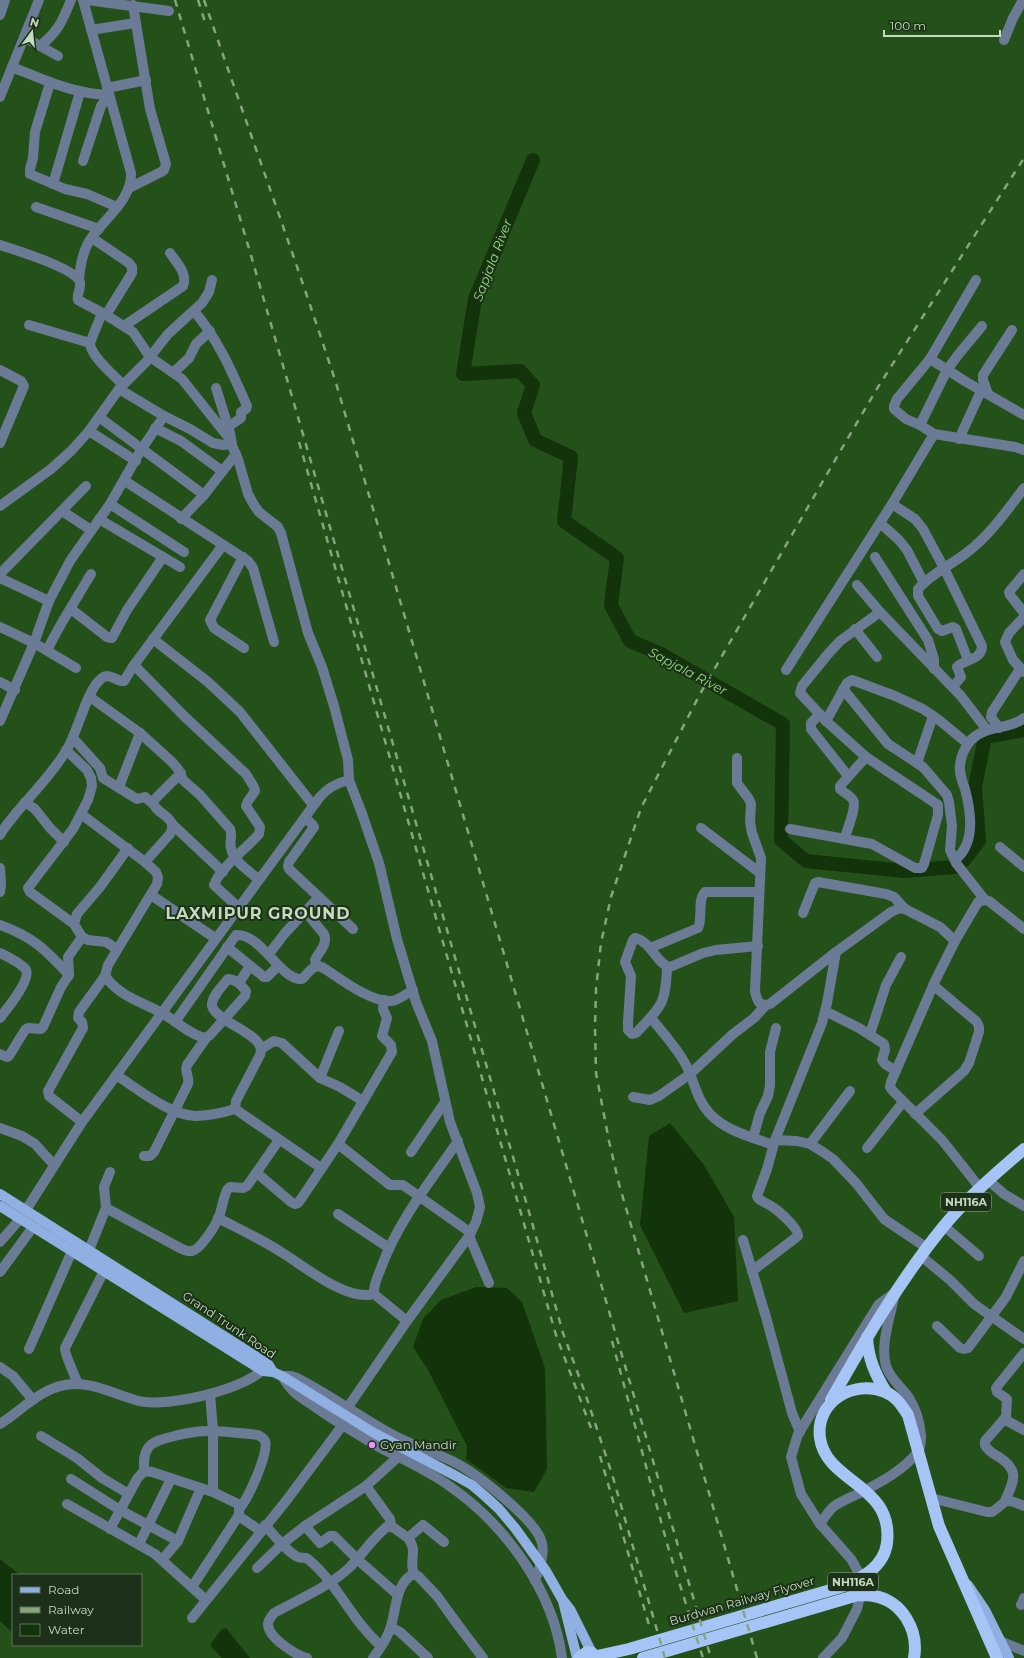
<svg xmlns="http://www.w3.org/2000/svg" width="1024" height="1658" viewBox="0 0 1024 1658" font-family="Montserrat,sans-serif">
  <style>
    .water { fill: #13330a }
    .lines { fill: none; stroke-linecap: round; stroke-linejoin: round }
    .river { stroke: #13330a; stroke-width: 14 }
    .minor { stroke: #6b7b95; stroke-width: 10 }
    .major { stroke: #90b0e4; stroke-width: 10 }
    .highway { stroke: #a6c5f6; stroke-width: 12 }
    .rail { stroke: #85a57d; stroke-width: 2.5; stroke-dasharray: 7 7; stroke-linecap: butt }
    .poi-dot { fill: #e98efe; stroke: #1d3019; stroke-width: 1.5 }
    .labels { text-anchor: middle; stroke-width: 4; stroke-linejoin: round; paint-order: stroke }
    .shield { fill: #1d3019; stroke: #91a88c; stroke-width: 1 }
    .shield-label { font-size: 11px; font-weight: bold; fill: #c3dcbd }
    .street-label { font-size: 12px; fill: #c3dcbd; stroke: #1d3019 }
    .poi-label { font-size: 12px; fill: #c3dcbd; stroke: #1d3019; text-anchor: start }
    .water-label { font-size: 13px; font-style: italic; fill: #8bdd77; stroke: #1d3019 }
    .district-label { font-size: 16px; font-weight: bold; letter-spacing: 1px; fill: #c3dcbd; stroke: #1d3019 }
  </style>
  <rect width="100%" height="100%" fill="#245019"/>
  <g class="water">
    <path d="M670 1123 704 1165 734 1217 738 1301 684 1313 640 1225 649 1136Z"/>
    <path d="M476 1287 507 1288 522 1302 545 1368 547 1469 534 1492 506 1488 466 1459 467 1446 428 1370 413 1347 423 1319 441 1300Z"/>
    <path d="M0 1559 20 1575H13V1633L0 1621Z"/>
    <path d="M226 1628 250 1658H222L210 1645 221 1630Z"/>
  </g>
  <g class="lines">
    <path class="river" d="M533 160 475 299 463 374 520 371 533 385 524 413 535 440 571 457 564 521 617 558 611 605 630 641 661 654 783 724 781 840 806 861 904 871 955 867 964 860 979 841 975 787 985 737 1024 730"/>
    <g class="minor">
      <path d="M87 0 169 11"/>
      <path d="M0 15 5 0"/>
      <path d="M91 30 135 23"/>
      <path d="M24 37 58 56"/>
      <path d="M1004 40 1013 18 1023 0"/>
      <path d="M40 46C58 32 63 20 71 0"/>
      <path d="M12 67C44 80 74 94 109 95"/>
      <path d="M50 83 35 132 33 158 30 169V174L65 189 87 194 117 207"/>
      <path d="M107 88 146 80"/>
      <path d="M0 97 39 0"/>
      <path d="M83 161 101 106 109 95"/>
      <path d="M53 184 80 92"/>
      <path d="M129 188 161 172 164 170 166 164 150 109 133 5"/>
      <path d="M36 207 99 229"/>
      <path d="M92 238 129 263 132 267V273L106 315"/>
      <path d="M0 245C16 250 70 267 79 280 83 286 76 294 78 300L106 315 133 332 150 357 182 379 228 437 238 459 248 494 254 505 259 512 278 527 281 533 308 633 322 667 334 706 348 760 349 780 361 811 379 863 397 939 416 1002 432 1041 450 1122 477 1193 480 1207 476 1222 469 1236 407 1321 348 1407"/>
      <path d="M79 280C80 267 82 255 88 243 101 220 132 202 131 173L83 0"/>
      <path d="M976 280 930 359 897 399 894 406V409L906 419 920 425 934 434 1015 447 1024 450"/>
      <path d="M194 311C218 339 232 372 247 406L246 409 241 412V418L228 427"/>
      <path d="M102 313 90 343C90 356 114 375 123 385"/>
      <path d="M29 325 90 343"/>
      <path d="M124 326 183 286C188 274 177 263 170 253"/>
      <path d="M930 359 968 383 1024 415"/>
      <path d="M0 370 21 381 24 386 0 443"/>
      <path d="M174 372 189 358 196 344 210 331"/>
      <path d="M119 389 164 416 190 429 213 443 223 445 232 444 230 433 216 388"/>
      <path d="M988 394 983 380V375L1012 330"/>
      <path d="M99 417 204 495"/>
      <path d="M920 425 947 370 958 355 982 326"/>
      <path d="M155 428 181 441 222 471"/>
      <path d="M89 431 136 461"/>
      <path d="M959 439 981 391"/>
      <path d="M125 481 248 561 253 568 274 642"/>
      <path d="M110 504 184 552"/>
      <path d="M892 504 915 519 923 529 944 568 982 646C982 660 965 659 957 667L961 677 953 687"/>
      <path d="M0 506 51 469 71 451 89 431 119 389 146 362 168 334 202 303 209 292 212 280"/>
      <path d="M62 511 91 530"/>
      <path d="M99 519 180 567"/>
      <path d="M181 519 204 495 236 454"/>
      <path d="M880 523 899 540 907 550 924 583"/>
      <path d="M243 557 210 620 214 628 244 648"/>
      <path d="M875 557 928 640 934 659V669"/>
      <path d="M0 574 86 486"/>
      <path d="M1024 574 1009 592 1010 595 1024 613"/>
      <path d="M0 578 49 601"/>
      <path d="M857 585 880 612 961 696 987 730"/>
      <path d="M71 609 107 637 112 638 127 610 163 557"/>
      <path d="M1024 617 1009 633 1005 642 1013 660 1024 672"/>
      <path d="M0 627 34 643 76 668"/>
      <path d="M855 629 877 657"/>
      <path d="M153 639 208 682 240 712 313 805"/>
      <path d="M47 650 61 624 91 574"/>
      <path d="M968 660 956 629 953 627 942 631 938 629 918 596V589C931 574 949 566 965 554 989 536 1006 512 1024 488"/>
      <path d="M134 665 184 716 246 774 254 787 255 791 248 801 246 806 260 827 259 834C248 847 219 869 214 885L238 907"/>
      <path d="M786 670 892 504 934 434"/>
      <path d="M0 682 15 690"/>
      <path d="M843 689 888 744 923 767 947 795 949 802 952 826 950 850 956 863 985 900"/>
      <path d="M90 697 140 733 172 762 178 769 183 780 200 795 230 829C233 835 229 841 231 848 233 861 249 871 258 879"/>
      <path d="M820 714 811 723V729L848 776"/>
      <path d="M0 721 34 643 49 601 70 561 110 504 141 450 164 416"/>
      <path d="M826 721 847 683 852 680 895 696 923 709 939 720 968 744"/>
      <path d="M999 728 991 717 992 712 1020 669"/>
      <path d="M73 738 100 768 103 778 137 799 145 797 153 804"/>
      <path d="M66 750 87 770 91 778 92 786 88 800 73 829 28 888 30 892 74 924"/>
      <path d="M737 758V783L749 799 751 804 750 822 752 833 761 858 755 991C757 1001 759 1007 770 1004L836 952 891 912 900 908 905 909 940 927 955 941"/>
      <path d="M917 763 933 716"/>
      <path d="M119 787 140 733"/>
      <path d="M25 802 35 809 50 828 64 842"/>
      <path d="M81 814 145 862 156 872 158 877 157 884 108 965 105 976C120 997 142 1002 162 1013 175 1020 191 1036 206 1038L210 1035 245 996 246 991 239 983 250 966"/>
      <path d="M305 818 312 824 314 827 289 862 288 866 289 869 353 929"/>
      <path d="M172 824 223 872"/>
      <path d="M701 828 760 873"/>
      <path d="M790 829 872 844 915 868H922L924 864 938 815V805L866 757 826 721 800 693 802 686 828 654 840 641 880 612"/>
      <path d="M0 835C4 827 11 820 16 813 33 793 52 774 66 751 78 733 86 690 102 678 109 672 117 682 124 681L134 665 223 545"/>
      <path d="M845 838C847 829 857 807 853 800 850 795 844 793 840 789V786L866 757"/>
      <path d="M1000 847 1024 867"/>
      <path d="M955 860C976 843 971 812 965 789 962 781 959 773 960 765 961 756 965 747 971 740 985 725 1009 730 1024 718"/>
      <path d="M145 862 170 834C180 816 154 815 153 801L181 773"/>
      <path d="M0 868 1 885 0 892"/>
      <path d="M151 895 215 938"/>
      <path d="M305 911 324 934C328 945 319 951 315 960L317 966"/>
      <path d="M803 913 815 883 818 882 886 894 894 897 905 909"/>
      <path d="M0 925C33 937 45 949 69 975"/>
      <path d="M227 947 264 977H267L278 966"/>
      <path d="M650 948 698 928C703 918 697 900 705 892H759"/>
      <path d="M117 949 106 942 88 940 82 937 74 924 77 914 100 887 128 848"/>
      <path d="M0 953C8 957 21 963 26 970 31 980 6 1010 0 1018"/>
      <path d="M269 954 285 933 319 897"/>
      <path d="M667 967C666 1004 661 1007 636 1033L632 1034 628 1030V1022L631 976 625 962 633 940 635 938C651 941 657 965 670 967L703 953 716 950 758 946"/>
      <path d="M239 983 233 980 228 979C223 985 211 997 212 1006 215 1020 255 1032 260 1046 261 1049 261 1052 260 1055L236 1101 235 1109 321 1168"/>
      <path d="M825 1011 859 1028 884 1044 885 1050 882 1060 885 1064 896 1071"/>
      <path d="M651 1018C663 1033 677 1048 686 1065 695 1082 696 1099 710 1114 726 1131 752 1137 773 1145"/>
      <path d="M175 1022 236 935C261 933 281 981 302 979 309 973 312 964 322 967 340 978 369 1002 391 1001 398 1001 406 994 413 990"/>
      <path d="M870 1034 886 985 901 957"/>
      <path d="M261 1049 274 1041 282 1043 320 1078 340 1087 363 1101"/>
      <path d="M0 1054 7 1057 9 1056 25 1030 28 1028 41 1029 43 1027 61 987 69 975 68 957 82 937"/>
      <path d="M116 1075C137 1088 169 1115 195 1116 209 1116 222 1113 235 1109"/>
      <path d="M320 1078 339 1031"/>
      <path d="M633 1097 650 1100 659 1096 690 1074 733 1034 754 1018 765 1006"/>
      <path d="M915 1114 964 1071 969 1063 979 1032V1027L977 1022 933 985"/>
      <path d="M82 1122 49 1096 48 1091 83 1028 82 1022 78 1018 79 1012 105 976"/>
      <path d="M0 1128 22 1136 35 1144 54 1165"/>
      <path d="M753 1138 760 1113 768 1096 770 1085V1052L776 1028"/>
      <path d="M775 1140 797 1141 810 1144 823 1152 833 1159 856 1183 884 1219 927 1248"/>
      <path d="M338 1144 390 1185H403L471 1233"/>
      <path d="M810 1144 850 1091"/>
      <path d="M867 1148 903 1102"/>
      <path d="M411 1152 445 1102"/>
      <path d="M144 1156H150L154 1152 188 1084C190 1077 184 1072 187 1065L206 1038"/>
      <path d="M257 1173 291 1202 295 1204 298 1203 301 1199 338 1144 392 1052 391 1045 382 1036 387 1018 383 1009 384 1000"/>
      <path d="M988 1180 1004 1194 1024 1206"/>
      <path d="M980 1188 942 1140 892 1090 890 1087 891 1082 936 979 955 941 978 902 985 900 989 901 1024 929"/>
      <path d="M106 1208 180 1248C184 1250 188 1252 192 1251 201 1249 215 1226 219 1217 222 1208 223 1199 227 1190L230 1187 243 1188 247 1186 279 1140"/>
      <path d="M26 1210 82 1122 319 798C327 788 336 783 349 780"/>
      <path d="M338 1214 389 1248"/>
      <path d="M218 1218C239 1229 261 1239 281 1252 303 1265 346 1302 374 1294"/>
      <path d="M944 1226 979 1256"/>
      <path d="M469 1236 489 1283"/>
      <path d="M743 1240 766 1317 792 1413 800 1432"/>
      <path d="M0 1242 20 1219"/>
      <path d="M89 1250 106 1208 104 1187 110 1172"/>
      <path d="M921 1256 950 1280 974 1304 1024 1339"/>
      <path d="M752 1271 798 1236C799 1229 780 1212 774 1208 769 1204 762 1202 758 1198L757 1196 767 1169 775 1140 822 1023 827 1003 836 952"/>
      <path d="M0 1272 33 1227"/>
      <path d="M407 1321 374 1294C373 1285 378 1276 381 1268 398 1221 430 1182 458 1141"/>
      <path d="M937 1326 960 1348 964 1349 968 1348 1006 1297 1024 1261"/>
      <path d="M29 1349 72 1251"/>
      <path d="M0 1367 13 1376 33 1400"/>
      <path d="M282 1376C285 1381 289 1387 293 1391 299 1397 308 1402 315 1407 336 1422 357 1434 379 1447 402 1459 427 1470 448 1485 505 1524 553 1590 562 1658"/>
      <path d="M282 1376H291L297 1378C330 1395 360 1417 393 1435 413 1446 434 1452 454 1462 476 1473 533 1518 541 1540 546 1552 539 1569 535 1581"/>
      <path d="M78 1384C75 1376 64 1353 65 1348L104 1271"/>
      <path d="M210 1394 213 1430V1492"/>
      <path d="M1004 1419 1024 1430"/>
      <path d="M0 1424C21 1411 40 1389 65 1385 91 1380 115 1395 139 1401 166 1408 251 1389 267 1365"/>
      <path d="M41 1436 77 1458 102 1478 129 1494"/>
      <path d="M144 1471C144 1463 143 1455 148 1448 152 1442 160 1440 167 1438 202 1427 222 1431 258 1435 261 1437 264 1438 265 1441 269 1454 248 1498 240 1508"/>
      <path d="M71 1479 120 1510 178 1541"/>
      <path d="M366 1486 387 1515 390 1519 391 1526"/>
      <path d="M931 1498 987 1512H992C1008 1501 1003 1497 1024 1506"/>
      <path d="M1005 1501C1013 1482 1021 1471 999 1457 993 1454 988 1451 985 1445V1441L1006 1417 1007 1399 997 1392 996 1388 1024 1353"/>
      <path d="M67 1504 155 1554 206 1600"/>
      <path d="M820 1524C824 1518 828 1512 833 1507 841 1501 851 1497 860 1493 881 1482 902 1471 917 1453 921 1449 921 1441 921 1436 920 1423 916 1409 909 1398 902 1387 890 1379 886 1366 880 1344 890 1319 894 1297"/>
      <path d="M265 1525C274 1535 287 1552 298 1557 302 1559 306 1556 309 1560 338 1584 352 1621 381 1646"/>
      <path d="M305 1526 320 1543 330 1536H334L357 1559 398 1595"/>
      <path d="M110 1529 137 1479 144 1471 152 1472 213 1492 238 1504 239 1506V1515L240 1517 261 1531"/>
      <path d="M408 1538C419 1553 408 1558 414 1574"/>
      <path d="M139 1544 171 1479"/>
      <path d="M162 1560 178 1541 201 1488"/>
      <path d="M257 1568 282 1544 305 1526 366 1486 398 1457"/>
      <path d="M192 1587 239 1515"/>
      <path d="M1021 1605 1024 1598"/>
      <path d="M192 1618 286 1501 342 1426"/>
      <path d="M391 1627 400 1632 428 1658"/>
      <path d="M1000 1641 1024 1651"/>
      <path d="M307 1658C296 1655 268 1638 268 1624 268 1620 272 1616 274 1613 299 1599 329 1587 350 1567 364 1553 372 1538 388 1526L394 1528 408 1538 423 1525 444 1542"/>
      <path d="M373 1658C380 1649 388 1637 391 1626 396 1610 396 1581 414 1574L418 1576 437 1596 458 1625 483 1658"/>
      <path d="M823 1658 842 1638 857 1609 861 1592 859 1573 851 1559 820 1524 801 1494 791 1457 798 1434 879 1304 893 1294"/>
    </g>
    <g class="major">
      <path d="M0 1194 268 1364 273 1372"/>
      <path d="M0 1206 263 1371 273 1372 282 1376 374 1433 456 1476 472 1485 486 1497 499 1509 515 1528 546 1571 562 1599 570 1609 592 1653"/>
      <path d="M968 1585 985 1610 1009 1658"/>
      <path d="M563 1601 577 1658"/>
    </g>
    <g class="highway">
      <path d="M867 1337C868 1358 875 1374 886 1392"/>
      <path d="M831 1400C865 1340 900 1280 943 1227 967 1198 996 1173 1024 1149"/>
      <path d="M597 1656 629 1649 841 1587C861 1579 884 1567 887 1543 894 1484 826 1483 820 1438 815 1402 853 1379 885 1392 896 1396 902 1406 908 1415L939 1526 997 1658"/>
      <path d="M579 1658 587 1652 592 1653 598 1658"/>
      <path d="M643 1658 858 1595C863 1595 869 1595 874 1596 902 1601 919 1630 914 1658"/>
    </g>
    <g class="rail">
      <path d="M175 0 250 252 529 1212 563 1333 584 1390 612 1474 665 1658"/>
      <path d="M198 0 206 25"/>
      <path d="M204 0C248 128 294 254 336 383L711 1658"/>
      <path d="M299 442 556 1335 591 1428"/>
      <path d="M612 1341 668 1547 703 1658"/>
      <path d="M600 1456 649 1625"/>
      <path d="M757 1658 619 1184 609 1141 596 1073 595 1027 596 989 601 943 611 897 641 808 700 694 838 455 878 387 1024 158"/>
    </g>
  </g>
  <circle class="poi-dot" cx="372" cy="1445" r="4"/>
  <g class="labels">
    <g class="shield">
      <rect x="941" y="1193" width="50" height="18" rx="3"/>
      <rect x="828" y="1573" width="50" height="18" rx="3"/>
    </g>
    <g class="shield-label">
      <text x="966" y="1206">NH116A</text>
      <text x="853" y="1586">NH116A</text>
    </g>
    <g class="street-label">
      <text transform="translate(229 1325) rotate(34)" y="4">Grand Trunk Road</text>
      <text transform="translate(742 1601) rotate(-16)" y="4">Burdwan Railway Flyover</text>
    </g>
    <g class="poi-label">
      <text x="380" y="1449">Gyan Mandir</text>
    </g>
    <g class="water-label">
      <text transform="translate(492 260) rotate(-69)" y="5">Sapjala River</text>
      <text transform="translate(688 671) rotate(28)" y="5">Sapjala River</text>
    </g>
    <g class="district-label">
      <text x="258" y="919">LAXMIPUR GROUND</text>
    </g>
  </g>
  <rect x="12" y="1574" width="130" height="72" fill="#1d3019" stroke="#5f755b"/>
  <rect x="20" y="1587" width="20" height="6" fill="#90b0e4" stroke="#5f755b"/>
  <text x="48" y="1594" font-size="12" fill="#c3dcbd">Road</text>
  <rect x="20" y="1607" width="20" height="6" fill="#85a57d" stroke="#5f755b"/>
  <text x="48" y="1614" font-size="12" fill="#c3dcbd">Railway</text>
  <rect x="20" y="1624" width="20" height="12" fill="#13330a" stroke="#5f755b"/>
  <text x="48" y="1634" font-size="12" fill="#c3dcbd">Water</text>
  <g transform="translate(32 32) rotate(15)" stroke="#1d3019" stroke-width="3" paint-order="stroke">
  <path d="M0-3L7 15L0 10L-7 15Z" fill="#c3dcbd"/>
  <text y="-6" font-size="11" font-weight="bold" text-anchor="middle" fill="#c3dcbd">N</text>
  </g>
  <path d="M884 30v6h116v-6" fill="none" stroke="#c3dcbd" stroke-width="2"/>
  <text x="890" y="30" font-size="12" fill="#c3dcbd" stroke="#1d3019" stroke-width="3" paint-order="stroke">100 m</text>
</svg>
